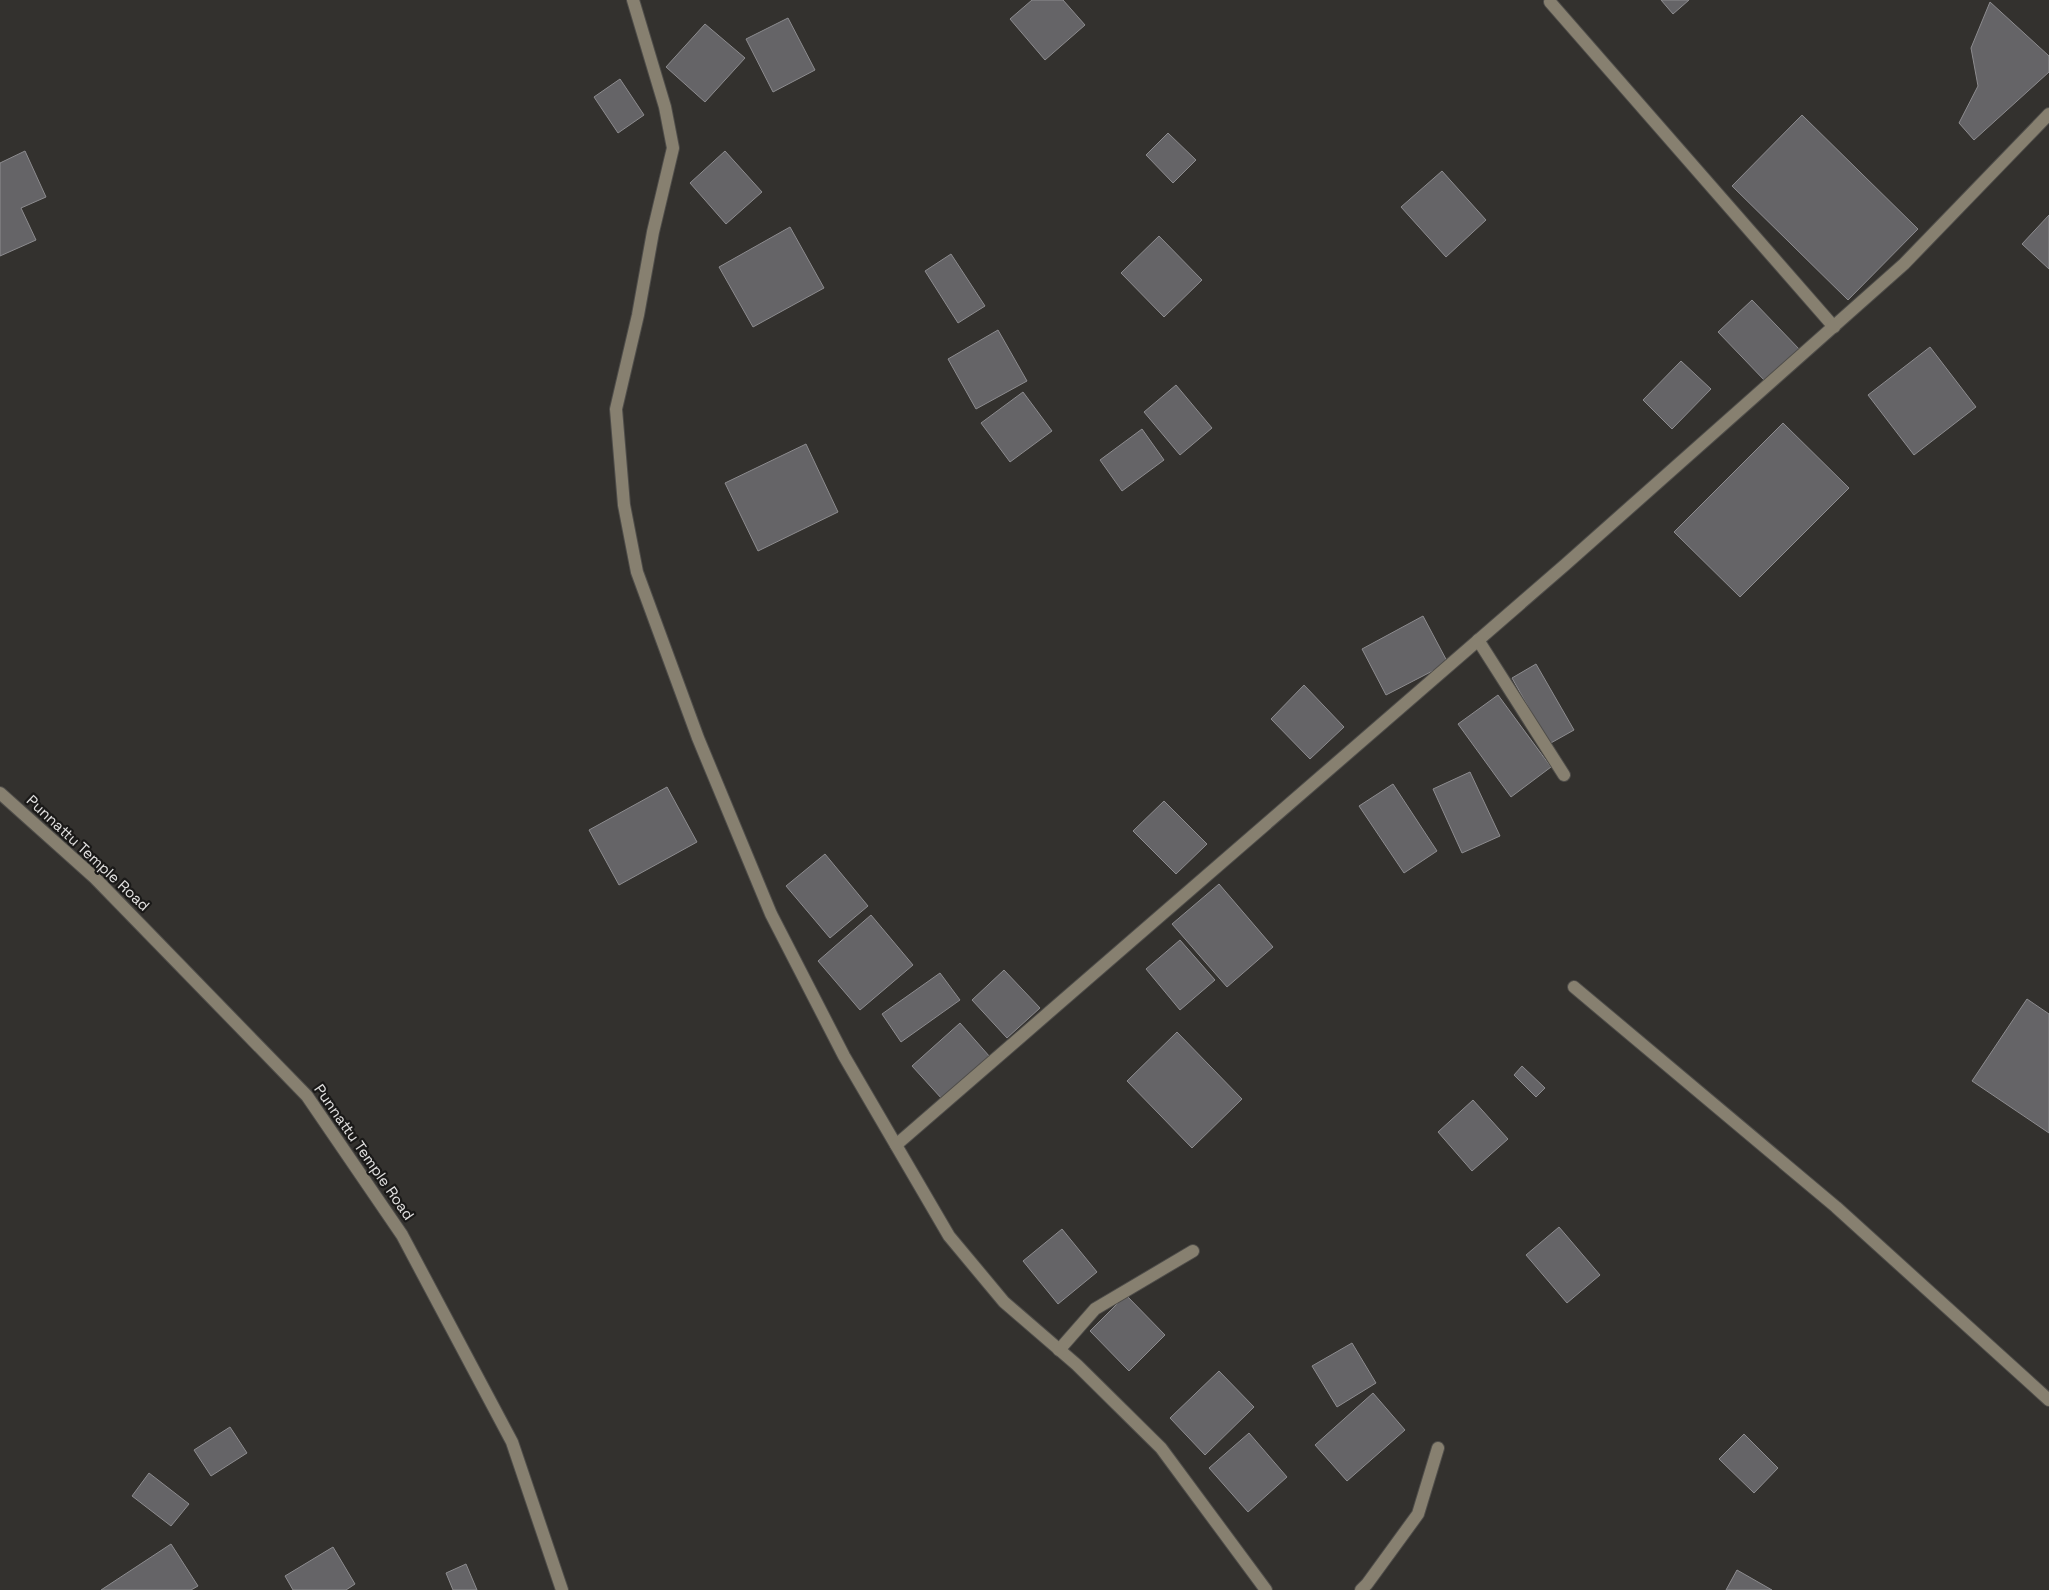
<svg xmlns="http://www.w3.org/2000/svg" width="2049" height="1590" viewBox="0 0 2049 1590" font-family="'Space Grotesk',sans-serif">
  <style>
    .building { fill: #656467; stroke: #8d8c8f }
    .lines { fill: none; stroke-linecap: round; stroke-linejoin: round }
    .minor-casing { stroke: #4f4d4a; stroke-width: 14 }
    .minor { stroke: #878070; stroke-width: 12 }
    .labels { text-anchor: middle; stroke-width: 4.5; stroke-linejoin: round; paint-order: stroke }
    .street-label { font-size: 15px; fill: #e2e1e0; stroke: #1a1918 }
  </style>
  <rect width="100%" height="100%" fill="#33312e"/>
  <g class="building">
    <path d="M1032 0H1063L1085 25 1045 60 1010 19Z"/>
    <path d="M1661 0H1689L1673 14Z"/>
    <path d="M1990 2 2049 56V72L1974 140 1959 123 1978 86 1971 48Z"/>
    <path d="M788 18 815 70 773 92 746 39Z"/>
    <path d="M705 24 745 58 705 102 666 67Z"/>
    <path d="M620 79 644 115 618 133 594 97Z"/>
    <path d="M1802 115 1918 229 1848 300 1732 186Z"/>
    <path d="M1168 133 1196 160 1173 183 1146 155Z"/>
    <path d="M25 151 46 197 21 208 36 240 0 256V163Z"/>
    <path d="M725 151 762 192 726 224 690 183Z"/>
    <path d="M1442 171 1486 220 1446 257 1401 207Z"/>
    <path d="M2049 215V269L2022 244Z"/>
    <path d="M790 227 824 288 753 327 719 267Z"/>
    <path d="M1159 236 1202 280 1164 317 1121 273Z"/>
    <path d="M951 254 985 306 958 323 925 271Z"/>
    <path d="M1752 300 1800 350 1766 382 1718 332Z"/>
    <path d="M998 330 1027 381 976 409 948 359Z"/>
    <path d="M1930 347 1976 407 1914 455 1868 395Z"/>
    <path d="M1681 361 1711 389 1672 429 1643 400Z"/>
    <path d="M1176 385 1212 428 1180 455 1144 412Z"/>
    <path d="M1023 392 1052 431 1010 462 981 423Z"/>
    <path d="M1783 423 1849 488 1740 597 1674 532Z"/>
    <path d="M1142 429 1164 460 1122 491 1100 460Z"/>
    <path d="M806 444 838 512 758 551 725 483Z"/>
    <path d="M1423 616 1448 663 1386 695 1362 649Z"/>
    <path d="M1536 664 1574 730 1549 744 1512 678Z"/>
    <path d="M1304 685 1344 727 1310 759 1271 719Z"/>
    <path d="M1498 695 1551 767 1511 797 1458 724Z"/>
    <path d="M1470 772 1500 836 1462 853 1433 789Z"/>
    <path d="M1393 784 1437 851 1404 873 1359 806Z"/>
    <path d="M667 787 697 842 619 885 589 830Z"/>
    <path d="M1164 801 1207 844 1176 874 1133 831Z"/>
    <path d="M825 854 868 906 830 938 786 886Z"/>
    <path d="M1219 884 1273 947 1227 987 1172 924Z"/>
    <path d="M871 915 913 965 860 1010 818 961Z"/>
    <path d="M1180 940 1215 980 1180 1010 1146 969Z"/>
    <path d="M1004 970 1040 1008 1007 1038 972 1000Z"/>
    <path d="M940 973 960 1000 901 1042 882 1014Z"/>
    <path d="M2027 999 2049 1014V1133L1972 1081Z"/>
    <path d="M960 1023 990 1057 942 1099 912 1066Z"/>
    <path d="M1177 1032 1242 1099 1192 1148 1127 1081Z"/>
    <path d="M1522 1066 1545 1088 1536 1097 1514 1075Z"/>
    <path d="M1473 1100 1508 1139 1472 1171 1438 1132Z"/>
    <path d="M1559 1227 1600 1275 1567 1303 1526 1255Z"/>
    <path d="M1062 1229 1097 1272 1058 1304 1023 1261Z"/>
    <path d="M1126 1295 1165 1335 1129 1371 1090 1331Z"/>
    <path d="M1352 1343 1376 1383 1337 1407 1312 1366Z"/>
    <path d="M1219 1371 1254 1407 1205 1455 1170 1418Z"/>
    <path d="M1373 1393 1405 1430 1347 1481 1315 1445Z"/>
    <path d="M230 1427 247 1453 211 1476 194 1450Z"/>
    <path d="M1249 1433 1287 1477 1248 1512 1209 1468Z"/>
    <path d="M1744 1434 1778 1468 1754 1493 1719 1459Z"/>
    <path d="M149 1473 189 1504 171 1526 132 1496Z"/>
    <path d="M171 1544 198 1586 191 1590H101Z"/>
    <path d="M333 1547 355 1584 346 1590H293L285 1576Z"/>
    <path d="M466 1564 477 1590H453L446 1573Z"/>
    <path d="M1737 1570 1772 1590H1726Z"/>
  </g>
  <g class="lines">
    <g class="minor-casing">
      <g id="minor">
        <path d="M633 0 665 107 673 148 653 232 638 315 616 409 624 505 637 572 698 738 771 914 844 1056 949 1236 1004 1302 1077 1365 1161 1448 1266 1590"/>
        <path d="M1550 2 1834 327"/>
        <path d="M1478 640 1564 775"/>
        <path d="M0 793 95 878 307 1096 402 1235 512 1442 562 1590"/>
        <path d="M1574 987 1836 1207 2049 1400"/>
        <path d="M896 1145 1566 564 1904 264 2049 114"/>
        <path d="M1059 1350 1095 1309 1193 1251"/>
        <path d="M1361 1590 1367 1584 1418 1514 1438 1448"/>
      </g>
    </g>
    <use href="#minor" class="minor"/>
  </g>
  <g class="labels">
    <g class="street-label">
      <text transform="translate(88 853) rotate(43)" y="5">Punnattu Temple Road</text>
      <text transform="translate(364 1152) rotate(55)" y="5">Punnattu Temple Road</text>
    </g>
  </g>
</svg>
